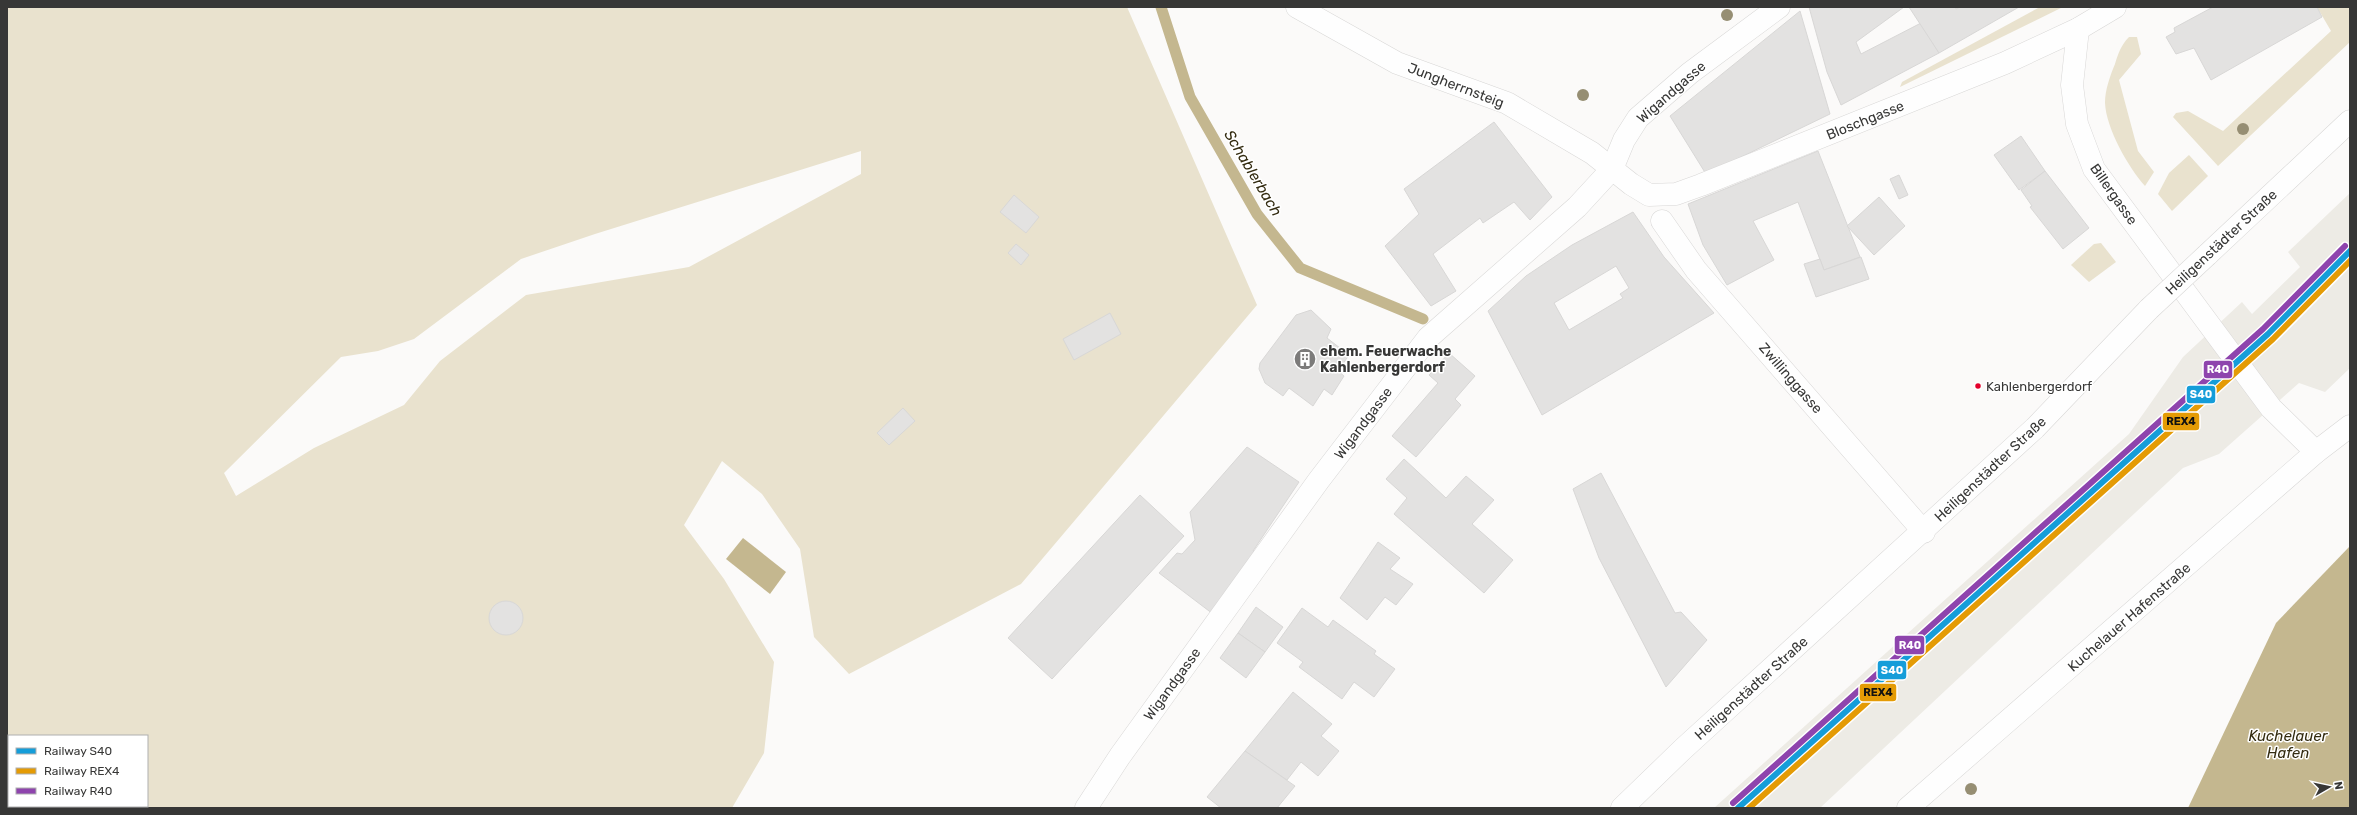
<svg xmlns="http://www.w3.org/2000/svg" width="2357" height="815" viewBox="0 0 2357 815" font-family="Rubik,sans-serif">
  <style>
    .built { fill: #edebe5 }
    .green { fill: #e9e2ce; fill-rule: evenodd }
    .water { fill: #c4b78f }
    .lines { fill: none; stroke-linecap: round; stroke-linejoin: round }
    .stream { stroke: #c4b78f; stroke-width: 11 }
    .building { fill: #e3e2e1; stroke: #d8d7d6; fill-rule: evenodd }
    .minor-casing { stroke: #d8d7d6; stroke-width: 23 }
    .major-casing { stroke: #d8d7d6; stroke-width: 23 }
    .minor { stroke: #fefefe; stroke-width: 22 }
    .major { stroke: #fefefe; stroke-width: 22 }
    .major-bridge-casing { stroke: #d8d7d6; stroke-width: 23; stroke-linecap: butt }
    .major-bridge { stroke: #fefefe; stroke-width: 22 }
    .rail-1-casing { stroke: #fff; stroke-width: 9 }
    .rail-2-casing { stroke: #fff; stroke-width: 9 }
    .rail-3-casing { stroke: #fff; stroke-width: 9 }
    .rail-1 { stroke: #159dd9; stroke-width: 6 }
    .rail-2 { stroke: #e49b05; stroke-width: 6 }
    .rail-3 { stroke: #8e44ad; stroke-width: 6 }
    .tree { fill: #968e73 }
    .bus-dot { fill: #e4002b; stroke: #fff; stroke-width: 1.5 }
    .labels { text-anchor: middle; stroke-width: 3; stroke-linejoin: round; paint-order: stroke }
    .bus-label { font-size: 13px; fill: #373736; stroke: #fff; text-anchor: start }
    .street-label { font-size: 14px; fill: #373736; stroke: #fff }
    .poi-label { font-size: 14px; font-weight: bold; fill: #373736; stroke: #fff; text-anchor: start }
    .water-label { font-size: 15px; font-style: italic; fill: #332b10; stroke: #fff }
    .line-badge { stroke: #fff; stroke-width: 1.5 }
    .badge-label { font-size: 11px; text-anchor: middle; font-weight: bold; fill: #fff }
    .pale-badge-label { font-size: 11px; text-anchor: middle; font-weight: bold; fill: #111 }
  </style>
  <rect width="100%" height="100%" fill="#fbfaf9"/>
  <path class="built" d="M2350 193V368L2325 392 2299 383 2219 454 2183 468 1820 808H1714L2129 434 2183 357 2242 302 2252 314 2300 267 2288 252Z"/>
  <g class="green">
    <path d="M7 7H1127L1257 305 1021 584 849 674 814 637 800 549 762 494 722 461 684 525 724 579 774 662 764 753 732 808H7ZM861 151V174L689 267 526 295 440 361 404 405 314 448 236 496 224 473 341 357 378 351 414 339 521 259 595 234ZM9 736H147V806H9Z"/>
    <path d="M2040 7H2063L1900 87 1902 82Z"/>
    <path d="M2317 7H2350V42L2218 166 2173 117 2176 113 2188 111 2223 131 2331 31Z"/>
    <path d="M2129 37H2137L2141 54 2119 80 2138 151 2154 172 2145 186C2128 167 2106 128 2105 103 2105 90 2110 76 2115 64 2118 54 2121 45 2129 37Z"/>
    <path d="M2189 155 2208 176 2172 211 2158 194 2169 173Z"/>
    <path d="M2101 243 2116 262 2089 282 2071 265 2094 244Z"/>
  </g>
  <g class="water">
    <path d="M743 538 786 572 770 594 726 559Z"/>
    <path d="M2350 546V808H2188L2276 623Z"/>
  </g>
  <g class="lines">
    <path class="stream" d="M1161 7 1190 97 1257 214 1300 268 1423 319"/>
  </g>
  <g class="building">
    <path d="M1809 7H1904L1856 42 1861 54 1921 23 1939 53 1841 105 1827 72Z"/>
    <path d="M1909 7H1955L1956 9 1960 7H2019L1939 53Z"/>
    <path d="M2213 7H2317L2322 17 2211 80 2194 48 2176 54 2166 37 2175 32 2174 28Z"/>
    <path d="M1800 11 1830 114 1706 174 1670 116Z"/>
    <path d="M1494 122 1552 197 1530 220 1514 202 1483 223 1480 218 1433 254 1456 291 1431 306 1385 246 1419 214 1404 189Z"/>
    <path d="M2021 136 2045 171 2019 190 1994 155Z"/>
    <path d="M1818 151 1860 257 1824 270 1798 202 1753 221 1774 260 1727 285 1703 245 1688 204Z"/>
    <path d="M2045 171 2089 228 2063 249 2030 207 2032 206 2021 190Z"/>
    <path d="M1899 175 1908 195 1899 199 1890 179Z"/>
    <path d="M1014 195 1039 217 1026 233 1000 212Z"/>
    <path d="M1879 197 1905 226 1874 255 1847 226Z"/>
    <path d="M1633 212 1664 257 1714 313 1542 415 1488 311 1526 276 1572 245ZM1616 266 1629 288 1620 294 1623 298 1569 330 1554 303Z"/>
    <path d="M1016 244 1029 255 1021 265 1008 253Z"/>
    <path d="M1861 257 1869 279 1816 297 1804 264 1820 259 1824 270Z"/>
    <path d="M1311 310 1331 329 1327 338 1349 355 1338 371 1344 376 1332 395 1324 389 1313 406 1289 388 1283 396 1265 383 1259 369 1260 363 1296 315Z"/>
    <path d="M1110 313 1121 334 1074 360 1063 339Z"/>
    <path d="M1449 353 1475 376 1455 399 1461 405 1416 457 1392 436 1438 383 1429 375Z"/>
    <path d="M903 408 915 421 889 445 877 433Z"/>
    <path d="M1247 447 1299 482 1253 551 1256 553 1213 614 1159 573 1177 553 1182 554 1195 540 1190 512Z"/>
    <path d="M1404 459 1446 498 1466 476 1494 500 1472 524 1513 560 1484 593 1394 514 1407 498 1386 479Z"/>
    <path d="M1601 473 1675 613 1681 612 1707 640 1666 687 1599 558 1573 489Z"/>
    <path d="M1140 495 1184 536 1052 679 1008 638Z"/>
    <path d="M1378 542 1400 558 1390 569 1413 584 1396 605 1385 597 1367 620 1340 598Z"/>
    <circle cx="506" cy="618" r="17"/>
    <path d="M1256 607 1283 627 1265 652 1238 633Z"/>
    <path d="M1302 608 1328 627 1333 620 1376 651 1374 654 1395 669 1374 697 1354 682 1342 699 1299 667 1303 662 1277 643Z"/>
    <path d="M1238 633 1265 652 1246 678 1220 658Z"/>
    <path d="M1293 692 1332 724 1321 736 1339 751 1318 776 1301 762 1287 780 1245 751Z"/>
    <path d="M1245 751 1295 786 1277 808H1221L1207 797Z"/>
  </g>
  <g class="lines">
    <g class="minor-casing">
      <g id="minor">
        <path d="M1297 7 1397 63 1507 103 1592 153 1631 184 1649 195 1676 194 1701 185 2005 63 2078 29 2115 7"/>
        <path d="M2078 29 2072 85 2077 124 2094 169 2271 408 2316 452"/>
        <path d="M1662 221 1696 270 1924 532"/>
        <path d="M1086 808 1120 756 1319 480 1428 338 1577 207 1612 169 1624 140 1638 118 1690 73 1779 7"/>
        <path d="M1908 808 2316 452 2350 426"/>
      </g>
    </g>
    <g class="major-casing">
      <g id="major">
        <path d="M2207 255 2350 121"/>
        <path d="M1622 808 1683 749 2035 428 2149 309"/>
      </g>
    </g>
    <use href="#minor" class="minor"/>
    <use href="#major" class="major"/>
    <g class="major-bridge-casing">
      <path id="major-bridge" d="M2149 309 2207 255"/>
    </g>
    <use href="#major-bridge" class="major-bridge"/>
    <g class="rail-1-casing">
      <path id="rail-1" d="M1738 808 2268 334 2350 251"/>
    </g>
    <g class="rail-2-casing">
      <path id="rail-2" d="M1749 808 2273 339 2350 261"/>
    </g>
    <g class="rail-3-casing">
      <path id="rail-3" d="M1733 803 2263 329 2345 246"/>
    </g>
    <use href="#rail-1" class="rail-1"/>
    <use href="#rail-2" class="rail-2"/>
    <use href="#rail-3" class="rail-3"/>
  </g>
  <g class="tree">
    <circle cx="1727" cy="15" r="6"/>
    <circle cx="1583" cy="95" r="6"/>
    <circle cx="2243" cy="129" r="6"/>
    <circle cx="1971" cy="789" r="6"/>
  </g>
  <defs>
    <g id="building-disc" transform="scale(1.15)"><circle r="9.5" fill="#7c7b7a" stroke="#fff"/><path d="M-4-6H4V6H1V3H-1V6H-4ZM-2.5-4.3h1.7v1.8h-1.7ZM.8-4.3h1.7v1.8H.8ZM-2.5-1h1.7V.8h-1.7ZM.8-1h1.7V.8H.8Z" fill="#fff"/></g>
  </defs>
  <g fill-rule="evenodd">
    <use href="#building-disc" x="1305" y="359"/>
  </g>
  <circle class="bus-dot" cx="1978" cy="386" r="3.5"/>
  <g class="labels">
    <g class="bus-label">
      <text x="1986" y="391">Kahlenbergerdorf</text>
    </g>
    <g class="street-label">
      <text transform="translate(1456 85) rotate(21)" y="5">Jungherrnsteig</text>
      <text transform="translate(1671 92) rotate(-41)" y="5">Wigandgasse</text>
      <text transform="translate(1865 120) rotate(-22)" y="5">Bloschgasse</text>
      <text transform="translate(2114 194) rotate(55)" y="5">Billergasse</text>
      <text transform="translate(2221 242) rotate(-43)" y="5">Heiligenstädter Straße</text>
      <text transform="translate(1791 378) rotate(49)" y="5">Zwillinggasse</text>
      <text transform="translate(1363 423) rotate(-53)" y="5">Wigandgasse</text>
      <text transform="translate(1990 469) rotate(-43)" y="5">Heiligenstädter Straße</text>
      <text transform="translate(2129 617) rotate(-41)" y="5">Kuchelauer Hafenstraße</text>
      <text transform="translate(1172 684) rotate(-54)" y="5">Wigandgasse</text>
      <text transform="translate(1751 688) rotate(-42)" y="5">Heiligenstädter Straße</text>
    </g>
    <g class="poi-label">
      <text x="1320" y="356">ehem. Feuerwache<tspan x="1320" dy="16">Kahlenbergerdorf</tspan></text>
    </g>
    <g class="water-label">
      <text transform="translate(1253 173) rotate(59)" y="5">Schablerbach</text>
      <text x="2288" y="741">Kuchelauer<tspan x="2288" dy="17">Hafen</tspan></text>
    </g>
  </g>
  <g class="line-badge">
    <rect x="2203" y="360" width="30" height="19" rx="4" fill="#8e44ad"/>
    <rect x="2186" y="385" width="30" height="19" rx="4" fill="#159dd9"/>
    <rect x="2162" y="412" width="38" height="19" rx="4" fill="#e49b05"/>
    <rect x="1894" y="635" width="31" height="20" rx="4" fill="#8e44ad"/>
    <rect x="1877" y="660" width="30" height="20" rx="4" fill="#159dd9"/>
    <rect x="1859" y="683" width="38" height="19" rx="4" fill="#e49b05"/>
  </g>
  <g class="badge-label">
    <text x="2218" y="373">R40</text>
    <text x="2201" y="398">S40</text>
    <text x="1910" y="649">R40</text>
    <text x="1892" y="674">S40</text>
  </g>
  <g class="pale-badge-label">
    <text x="2181" y="425">REX4</text>
    <text x="1878" y="696">REX4</text>
  </g>
  <rect width="2357" height="815" fill="none" stroke="#373736" stroke-width="16"/>
  <rect x="8" y="735" width="140" height="72" fill="#ffffff" stroke="#afafaf"/>
  <rect x="16" y="748" width="20" height="6" fill="#159dd9" stroke="#afafaf"/>
  <text x="44" y="755" font-size="12" fill="#373736">Railway S40</text>
  <rect x="16" y="768" width="20" height="6" fill="#e49b05" stroke="#afafaf"/>
  <text x="44" y="775" font-size="12" fill="#373736">Railway REX4</text>
  <rect x="16" y="788" width="20" height="6" fill="#8e44ad" stroke="#afafaf"/>
  <text x="44" y="795" font-size="12" fill="#373736">Railway R40</text>
  <g transform="translate(2329 787) rotate(81)" stroke="#ffffff" stroke-width="3" paint-order="stroke">
  <path d="M0-3L7 15L0 10L-7 15Z" fill="#373736"/>
  <text y="-6" font-size="11" font-weight="bold" text-anchor="middle" fill="#373736">N</text>
  </g>
</svg>
